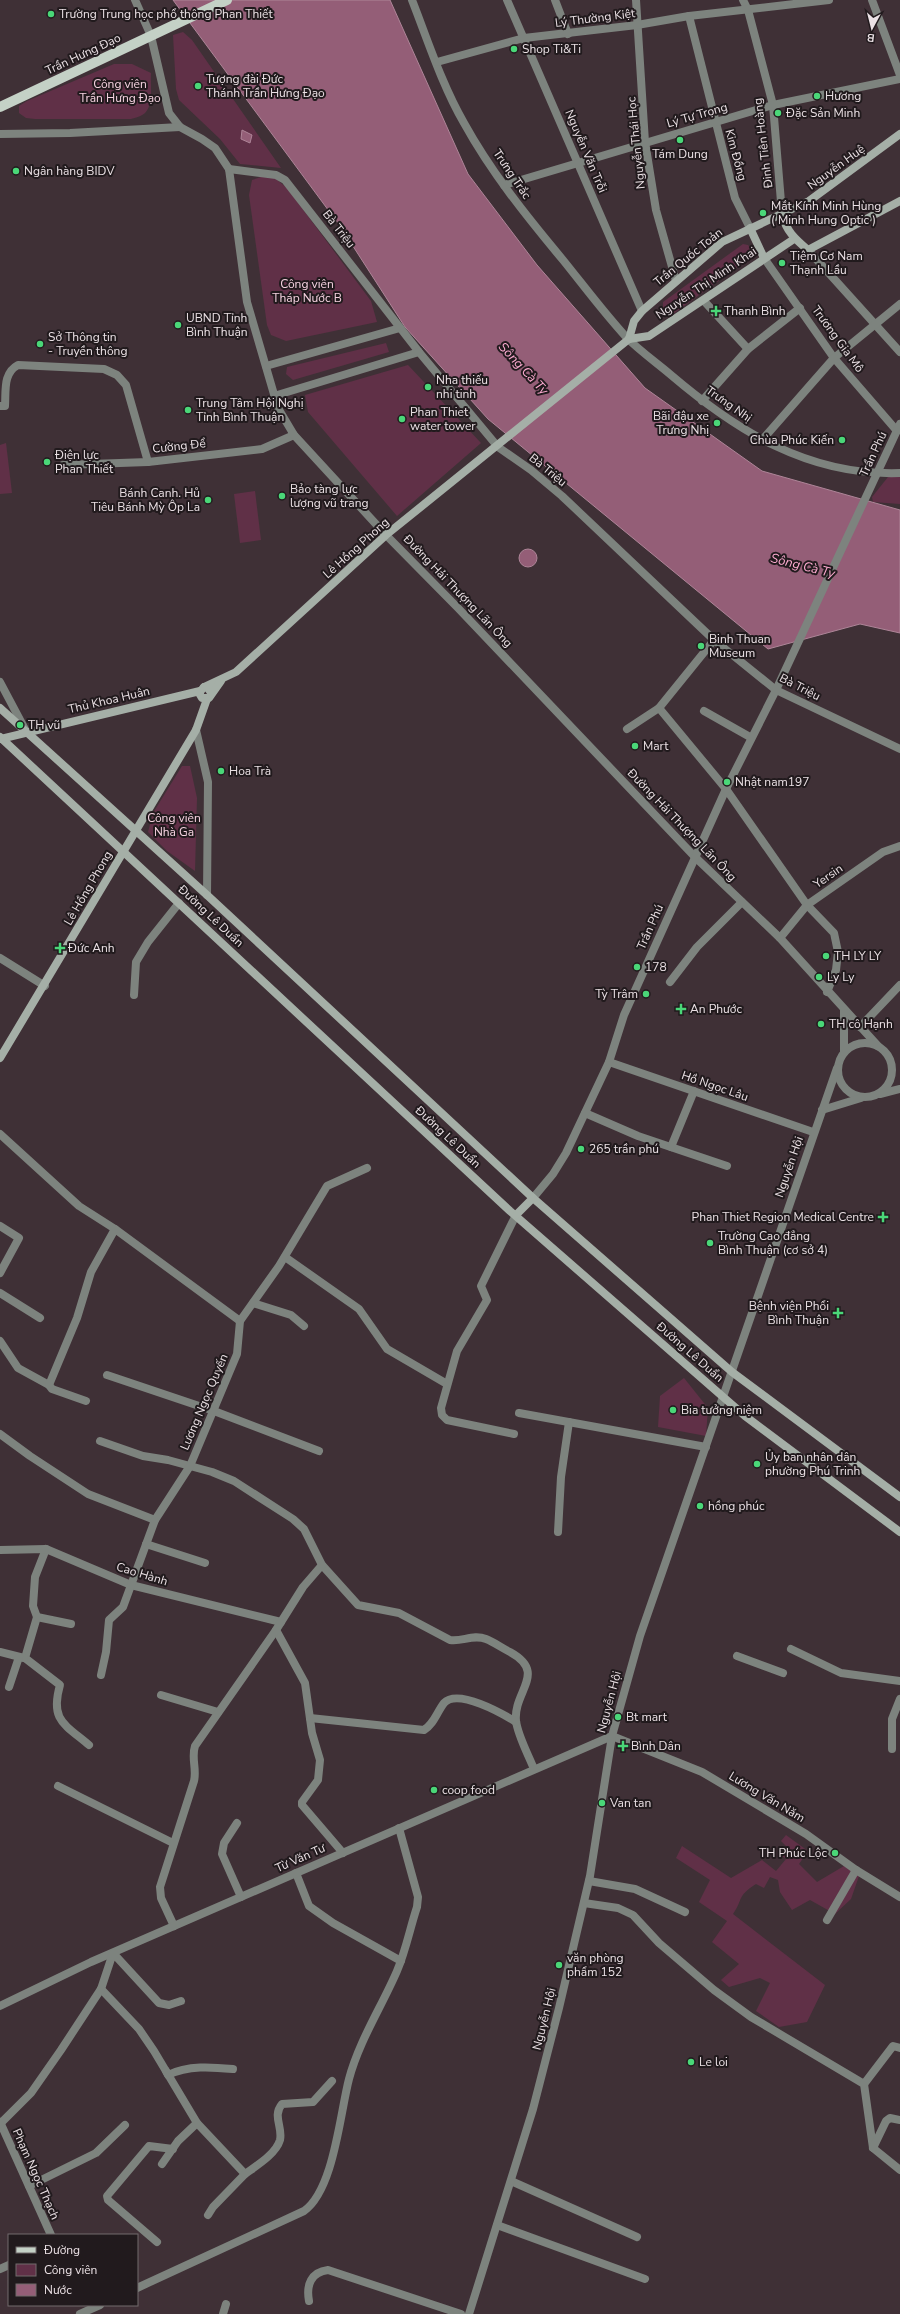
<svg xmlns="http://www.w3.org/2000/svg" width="900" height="2314" viewBox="0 0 900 2314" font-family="'Nunito Sans',sans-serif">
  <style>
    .green { fill: #603047 }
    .water { fill: #945e77; stroke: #ae8598 }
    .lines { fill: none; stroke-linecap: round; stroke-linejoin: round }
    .minor { stroke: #7d837e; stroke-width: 8 }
    .tertiary { stroke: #7d837e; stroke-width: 8 }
    .secondary { stroke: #a5afa7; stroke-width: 8 }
    .primary { stroke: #c4d1c6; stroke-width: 10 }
    .poi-dot { fill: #4ad778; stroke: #211a1d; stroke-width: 1.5 }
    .labels { text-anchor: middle; stroke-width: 4; stroke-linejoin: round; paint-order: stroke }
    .poi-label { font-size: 12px; fill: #ebe1e5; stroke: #211a1d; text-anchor: start }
    .street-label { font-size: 12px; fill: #ebe1e5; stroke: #211a1d }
    .park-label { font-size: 12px; fill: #f6d3e1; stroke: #211a1d }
    .water-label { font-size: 13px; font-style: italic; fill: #feabd1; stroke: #211a1d }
  </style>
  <rect width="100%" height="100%" fill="#3f3036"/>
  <g class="green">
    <path d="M183 32 192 40 281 168 240 164 220 139 179 100 176 89 173 35Z"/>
    <path d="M114 64H132L151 73C150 84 154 104 145 113 142 116 135 118 131 119H35L26 118 19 113V106L27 101Z"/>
    <path d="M270 174 287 188 371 301 377 322 286 341 271 335 267 325 249 195 252 180Z"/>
    <path d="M743 244 748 245 752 250 750 258 673 314 668 313 663 308V302Z"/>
    <path d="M386 343 389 352 293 380 286 374 287 367Z"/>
    <path d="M408 365 481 443 397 516 308 412 305 395Z"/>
    <path d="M6 443 12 493 0 494V445Z"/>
    <path d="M888 477H900V504L873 502 872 497Z"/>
    <path d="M255 491 261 540 240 543 234 494Z"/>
    <path d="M182 766H190L197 798 195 871 167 851 148 832 153 813Z"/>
    <path d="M684 1378 708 1408 706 1436 658 1427 660 1396Z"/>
    <path d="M786 1835 808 1851 799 1864 817 1882 844 1866 859 1876 851 1899 835 1914 810 1900 792 1910 780 1892 778 1880 770 1877 764 1888 756 1884C736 1897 744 1898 733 1914L825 1985 807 2022 779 2027 756 2011 770 1983 760 1978 729 1987 721 1980 739 1964 712 1942 727 1921 699 1902 710 1880 676 1858 682 1846 731 1878 762 1860 776 1871 786 1859 780 1854 787 1847 781 1841Z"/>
  </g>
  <g class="water">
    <path d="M173 0H390L468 174 537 265 645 388 762 471 900 510V633L860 624 768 649 488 419 405 327 340 226Z"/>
    <path d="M242 130 252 135 250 143 241 139Z"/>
    <circle cx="528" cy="558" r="9"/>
  </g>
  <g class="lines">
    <g class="minor">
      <path d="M412 0C428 41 442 85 464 123 491 172 527 217 563 260 584 286 604 313 627 338 640 351 657 363 671 375 738 432 809 476 900 473"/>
      <path d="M507 0 642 311"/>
      <path d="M555 0 568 34"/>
      <path d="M636 0 645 142 656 210 676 281"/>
      <path d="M743 0 748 10 773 105 782 214"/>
      <path d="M872 0 900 75"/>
      <path d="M689 16 735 198 750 228"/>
      <path d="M437 62 524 38 637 25 689 16 829 0"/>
      <path d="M504 185 773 105 900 79"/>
      <path d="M808 250 900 352"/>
      <path d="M764 258 834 358 897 431"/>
      <path d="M704 301 748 349"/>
      <path d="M702 401 748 349 800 308"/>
      <path d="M0 406H5C6 390 3 373 18 365L104 369 117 375 126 385 148 462"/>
      <path d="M762 440 834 358 900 304"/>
      <path d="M63 465 148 462 262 449 294 435"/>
      <path d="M0 682 26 731"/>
      <path d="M659 708 714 640"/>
      <path d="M704 711 750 737"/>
      <path d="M627 729 659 708 726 789 807 905 834 933 838 952 836 970 827 992"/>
      <path d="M780 938 807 905 883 852 900 846"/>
      <path d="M0 958 45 986"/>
      <path d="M670 982 697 947 742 902"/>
      <path d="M134 995 136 962 148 942 179 903"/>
      <path d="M860 1027 900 985"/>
      <path d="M609 1062 813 1132"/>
      <path d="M585 1113 638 1136 727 1166"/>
      <path d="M0 1134 79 1206 115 1229 240 1321"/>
      <path d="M671 1147 694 1091"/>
      <path d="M0 1226 19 1238 0 1273"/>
      <path d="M285 1257 359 1309 387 1349 447 1384"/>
      <path d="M0 1293 40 1318"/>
      <path d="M253 1303 291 1315 304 1326"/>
      <path d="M0 1341 18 1368 49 1385"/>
      <path d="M107 1375 214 1411 319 1451"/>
      <path d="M86 1401 52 1389 49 1385 77 1318 91 1272 115 1229"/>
      <path d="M519 1413 706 1447"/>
      <path d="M0 1434 30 1456 88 1494 155 1520"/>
      <path d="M514 1434 447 1420 442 1415 441 1408 457 1351 487 1300 481 1286 516 1215"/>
      <path d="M100 1441 143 1456 168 1460 212 1472 234 1481 293 1519 304 1529 322 1565 358 1605 399 1613 450 1640C462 1642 473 1634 486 1639 494 1642 502 1648 510 1652 548 1673 513 1691 516 1721 518 1736 528 1754 534 1769"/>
      <path d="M558 1532 561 1477 569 1422"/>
      <path d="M146 1544 205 1563"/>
      <path d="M46 1549 35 1577 33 1606 37 1617 25 1658 60 1685C50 1720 64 1724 89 1745"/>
      <path d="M0 1550 46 1549 131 1585 281 1622"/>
      <path d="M37 1617 71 1624"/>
      <path d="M276 1630 305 1683 312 1733 320 1760 318 1780 302 1802V1805L343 1853"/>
      <path d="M791 1649 841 1673 900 1681"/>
      <path d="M0 1652 24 1658"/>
      <path d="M737 1656 783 1673"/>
      <path d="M101 1675 106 1652 109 1620 123 1607 155 1520 190 1466 237 1354 240 1321 279 1266 327 1186 367 1168"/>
      <path d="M9 1687 19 1657"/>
      <path d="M161 1695 218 1712"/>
      <path d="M310 1718 424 1730C434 1724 437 1712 444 1703 458 1688 503 1714 516 1722"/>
      <path d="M892 1749V1719L900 1699"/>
      <path d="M58 1786 173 1843"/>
      <path d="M237 1823 224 1843 222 1854 241 1897"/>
      <path d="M296 1873 309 1906 333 1923 401 1961"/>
      <path d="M589 1881 635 1889 685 1912"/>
      <path d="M584 1903 618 1908 633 1915 659 1943 714 1990 751 2017 864 2084 873 2148 900 2170"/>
      <path d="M827 1920 856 1870"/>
      <path d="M174 1926 161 1898 160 1887 194 1781C197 1769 191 1758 195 1746L276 1630 303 1587 322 1565"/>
      <path d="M101 1989 139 2029 154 2051 197 2123 245 2174 213 2207 208 2215"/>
      <path d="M0 2006 91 1962 612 1736 702 1772 806 1834 856 1870 900 1897"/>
      <path d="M166 2071 168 2075C188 2065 212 2067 233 2069"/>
      <path d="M864 2084 893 2046 900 2048"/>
      <path d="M0 2122 51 2235"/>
      <path d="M1 2123 31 2093 61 2050 101 1989 113 1953 159 2003 169 2005 181 2001"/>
      <path d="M873 2148 886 2121 890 2118 900 2120"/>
      <path d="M162 2164 178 2141 197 2123"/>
      <path d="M245 2174C256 2166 276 2154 280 2140 283 2127 272 2116 282 2104L313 2102 332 2081"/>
      <path d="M511 2181 637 2237"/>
      <path d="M29 2186 96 2153 125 2125"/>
      <path d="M497 2225 645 2279"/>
      <path d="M157 2242 108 2200 107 2196 149 2146 173 2149"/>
      <path d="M0 2269 9 2265"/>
      <path d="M137 2288 304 2211C334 2190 340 2113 349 2079 359 2041 382 2006 397 1971 406 1950 410 1928 417 1907L418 1897 399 1828"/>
      <path d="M309 2301C306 2285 311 2272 328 2270L461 2314"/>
      <path d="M80 2314 100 2305"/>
      <path d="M223 2314 226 2304"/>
    </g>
    <g class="tertiary">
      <path d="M135 0 151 36 169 113 180 127 202 139 215 148 229 169 247 302 278 408 294 435 386 535 458 608 695 857 780 938 878 1046"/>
      <path d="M0 134 70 133 180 127"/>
      <path d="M229 169 276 175 285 180 419 352 498 447 531 470 562 496 714 640 776 690 900 749"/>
      <path d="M266 366 400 328"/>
      <path d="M274 396 419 352"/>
      <path d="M196 730 208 782 207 895"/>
      <circle cx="865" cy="1070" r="27"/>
      <path d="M844 1052V1010"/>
      <path d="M880 1094 900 1089"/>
      <path d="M822 1110 861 1098"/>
      <path d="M533 1198 553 1174 566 1153 609 1062 624 1015 726 789 776 690 900 424"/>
      <path d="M469 2314 533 2109 559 2008 590 1876 612 1736 640 1636 837 1068"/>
    </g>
    <g class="secondary">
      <path d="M782 214C786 231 795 239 808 250L900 201"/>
      <path d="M750 228 764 258"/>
      <path d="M629 339 634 321 642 311 722 242 809 201 900 134"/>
      <path d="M629 339 649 336 794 239"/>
      <path d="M204 687 236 672 386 535 629 339"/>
      <path d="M211 693 208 688 204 687 199 693 202 698H209L221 681"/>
      <path d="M0 708 207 895 533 1198 732 1372 900 1497"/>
      <path d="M0 737 510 1211 745 1416 900 1532"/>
      <path d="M0 739 200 691"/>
      <path d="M0 1058 196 730 207 699"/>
      <path d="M516 1215 533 1198"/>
    </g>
    <path class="primary" d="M0 107 227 0"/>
  </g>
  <g class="poi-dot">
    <circle cx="51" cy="14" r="4"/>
    <circle cx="514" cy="49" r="4"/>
    <circle cx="198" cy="86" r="4"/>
    <circle cx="817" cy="96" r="4"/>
    <circle cx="778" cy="113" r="4"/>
    <circle cx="680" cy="140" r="4"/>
    <circle cx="16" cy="171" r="4"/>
    <circle cx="763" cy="213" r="4"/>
    <circle cx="782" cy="263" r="4"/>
    <path d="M714 305h4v4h4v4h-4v4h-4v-4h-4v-4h4z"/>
    <circle cx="178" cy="325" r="4"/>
    <circle cx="40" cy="344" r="4"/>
    <circle cx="428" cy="387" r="4"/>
    <circle cx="188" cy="410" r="4"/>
    <circle cx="402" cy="419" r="4"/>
    <circle cx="717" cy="423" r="4"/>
    <circle cx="842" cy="440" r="4"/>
    <circle cx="47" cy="462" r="4"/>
    <circle cx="282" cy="496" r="4"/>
    <circle cx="208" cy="500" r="4"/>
    <circle cx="701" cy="646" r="4"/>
    <circle cx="20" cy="725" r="4"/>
    <circle cx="635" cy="746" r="4"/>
    <circle cx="221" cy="771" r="4"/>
    <circle cx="727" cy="782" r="4"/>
    <path d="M58 942h4v4h4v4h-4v4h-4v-4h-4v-4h4z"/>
    <circle cx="826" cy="956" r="4"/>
    <circle cx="637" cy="967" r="4"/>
    <circle cx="819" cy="977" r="4"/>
    <circle cx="646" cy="994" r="4"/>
    <path d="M679 1003h4v4h4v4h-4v4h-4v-4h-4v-4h4z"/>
    <circle cx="821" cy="1024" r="4"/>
    <circle cx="581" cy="1149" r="4"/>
    <path d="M881 1211h4v4h4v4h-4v4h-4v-4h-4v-4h4z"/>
    <circle cx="710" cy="1243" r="4"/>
    <path d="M836 1307h4v4h4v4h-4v4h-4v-4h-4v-4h4z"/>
    <circle cx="673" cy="1410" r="4"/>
    <circle cx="757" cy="1464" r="4"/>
    <circle cx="700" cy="1506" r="4"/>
    <circle cx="618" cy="1717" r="4"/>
    <path d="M621 1740h4v4h4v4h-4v4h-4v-4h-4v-4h4z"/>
    <circle cx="434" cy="1790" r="4"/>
    <circle cx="602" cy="1803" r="4"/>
    <circle cx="835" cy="1853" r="4"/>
    <circle cx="559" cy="1965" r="4"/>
    <circle cx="691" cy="2062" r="4"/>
  </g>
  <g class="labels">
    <g class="poi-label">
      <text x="59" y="18">Trường Trung học phổ thông Phan Thiết</text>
      <text x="522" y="53">Shop Ti&amp;Ti</text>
      <text x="206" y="83">Tượng đài Đức<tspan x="206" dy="14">Thánh Trần Hưng Đạo</tspan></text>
      <text x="825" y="100">Hương</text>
      <text x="786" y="117">Đặc Sản Minh</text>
      <text x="680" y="158" text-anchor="middle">Tám Dung</text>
      <text x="24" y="175">Ngân hàng BIDV</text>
      <text x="771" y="210">Mắt Kính Minh Hùng<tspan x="771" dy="14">( Minh Hung Optic )</tspan></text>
      <text x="790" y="260">Tiệm Cơ Nam<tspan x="790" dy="14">Thạnh Lầu</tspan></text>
      <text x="724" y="315">Thanh Bình</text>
      <text x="186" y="322">UBND Tỉnh<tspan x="186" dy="14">Bình Thuận</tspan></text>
      <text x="48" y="341">Sở Thông tin<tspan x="48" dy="14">- Truyền thông</tspan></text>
      <text x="436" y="384">Nha thiếu<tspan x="436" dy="14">nhi tinh</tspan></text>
      <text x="196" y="407">Trung Tâm Hội Nghị<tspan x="196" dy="14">Tỉnh Bình Thuận</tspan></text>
      <text x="410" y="416">Phan Thiet<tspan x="410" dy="14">water tower</tspan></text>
      <text x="709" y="420" text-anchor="end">Bãi đậu xe<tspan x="709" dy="14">Trưng Nhị</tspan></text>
      <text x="834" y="444" text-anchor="end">Chùa Phúc Kiến</text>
      <text x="55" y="459">Điện lực<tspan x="55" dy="14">Phan Thiết</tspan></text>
      <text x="290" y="493">Bảo tàng lực<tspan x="290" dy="14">lượng vũ trang</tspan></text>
      <text x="200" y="497" text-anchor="end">Bánh Canh. Hů<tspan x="200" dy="14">Tiêu Bánh Mỳ Ôp La</tspan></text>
      <text x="709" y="643">Binh Thuan<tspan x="709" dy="14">Museum</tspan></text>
      <text x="28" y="729">TH vũ</text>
      <text x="643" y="750">Mart</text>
      <text x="229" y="775">Hoa Trà</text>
      <text x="735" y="786">Nhật nam197</text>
      <text x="68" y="952">Đức Anh</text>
      <text x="834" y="960">TH LY LY</text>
      <text x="645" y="971">178</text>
      <text x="827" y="981">Ly Ly</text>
      <text x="638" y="998" text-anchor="end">Tỳ Trâm</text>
      <text x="690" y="1013">An Phước</text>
      <text x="829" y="1028">TH cô Hạnh</text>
      <text x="589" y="1153">265 trần phú</text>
      <text x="874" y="1221" text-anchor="end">Phan Thiet Region Medical Centre</text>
      <text x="718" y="1240">Trường Cao đẳng<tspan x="718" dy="14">Bình Thuận (cơ sở 4)</tspan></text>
      <text x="829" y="1310" text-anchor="end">Bệnh viện Phổi<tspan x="829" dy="14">Bình Thuận</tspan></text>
      <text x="681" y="1414">Bia tưởng niệm</text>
      <text x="765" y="1461">Ủy ban nhân dân<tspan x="765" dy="14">phường Phú Trinh</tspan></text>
      <text x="708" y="1510">hồng phúc</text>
      <text x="626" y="1721">Bt mart</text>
      <text x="631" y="1750">Bình Dân</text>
      <text x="442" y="1794">coop food</text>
      <text x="610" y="1807">Van tan</text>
      <text x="827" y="1857" text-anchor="end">TH Phúc Lộc</text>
      <text x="567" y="1962">văn phòng<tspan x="567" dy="14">phẩm 152</tspan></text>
      <text x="699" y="2066">Le loi</text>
    </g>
    <g class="street-label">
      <text transform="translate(595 18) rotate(-7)" y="4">Lý Thường Kiệt</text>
      <text transform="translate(83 54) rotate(-25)" y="4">Trần Hưng Đạo</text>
      <text transform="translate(697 115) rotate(-16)" y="4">Lý Tự Trọng</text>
      <text transform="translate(636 143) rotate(-96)" y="4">Nguyễn Thái Học</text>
      <text transform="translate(763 143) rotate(-97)" y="4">Đinh Tiên Hoàng</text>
      <text transform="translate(586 151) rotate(67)" y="4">Nguyễn Văn Trỗi</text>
      <text transform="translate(736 155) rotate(75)" y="4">Kim Đồng</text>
      <text transform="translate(836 167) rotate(-36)" y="4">Nguyễn Huệ</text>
      <text transform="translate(512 174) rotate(56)" y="4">Trưng Trắc</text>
      <text transform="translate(339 229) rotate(52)" y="4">Bà Triệu</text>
      <text transform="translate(688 257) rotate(-39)" y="4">Trần Quốc Toản</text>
      <text transform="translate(706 283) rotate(-34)" y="4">Nguyễn Thị Minh Khai</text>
      <text transform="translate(838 339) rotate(54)" y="4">Trương Gia Mô</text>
      <text transform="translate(729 404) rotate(35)" y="4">Trưng Nhị</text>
      <text transform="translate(179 446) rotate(-6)" y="4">Cường Để</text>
      <text transform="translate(873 454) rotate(-65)" y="4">Trần Phú</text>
      <text transform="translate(548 470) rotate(39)" y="4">Bà Triệu</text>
      <text transform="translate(356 548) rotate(-42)" y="4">Lê Hồng Phong</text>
      <text transform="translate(458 591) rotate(46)" y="4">Đường Hải Thượng Lãn Ông</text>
      <text transform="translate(800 687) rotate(27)" y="4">Bà Triệu</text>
      <text transform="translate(109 700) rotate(-13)" y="4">Thủ Khoa Huân</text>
      <text transform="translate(682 825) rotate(46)" y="4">Đường Hải Thượng Lãn Ông</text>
      <text transform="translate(828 876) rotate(-35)" y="4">Yersin</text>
      <text transform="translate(88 888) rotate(-60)" y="4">Lê Hồng Phong</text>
      <text transform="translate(211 916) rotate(43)" y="4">Đường Lê Duẩn</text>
      <text transform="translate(650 927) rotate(-66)" y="4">Trần Phú</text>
      <text transform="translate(715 1086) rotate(19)" y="4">Hồ Ngọc Lâu</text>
      <text transform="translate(448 1137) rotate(43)" y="4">Đường Lê Duẩn</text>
      <text transform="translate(789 1167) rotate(-71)" y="4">Nguyễn Hội</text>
      <text transform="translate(690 1352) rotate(41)" y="4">Đường Lê Duẩn</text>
      <text transform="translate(204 1402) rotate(-67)" y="4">Lương Ngọc Quyến</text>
      <text transform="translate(142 1574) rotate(17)" y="4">Cao Hành</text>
      <text transform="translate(609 1702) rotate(-75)" y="4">Nguyễn Hội</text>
      <text transform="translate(767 1797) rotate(31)" y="4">Lương Văn Năm</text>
      <text transform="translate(300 1858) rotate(-24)" y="4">Từ Văn Tư</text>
      <text transform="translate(544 2019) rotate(-76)" y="4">Nguyễn Hội</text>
      <text transform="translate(36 2174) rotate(66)" y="4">Phạm Ngọc Thạch</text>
    </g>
    <g class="park-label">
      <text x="120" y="88">Công viên<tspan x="120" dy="14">Trần Hưng Đạo</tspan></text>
      <text x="307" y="288">Công viên<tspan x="307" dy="14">Tháp Nước B</tspan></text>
      <text x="174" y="822">Công viên<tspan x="174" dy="14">Nhà Ga</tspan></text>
    </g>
    <g class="water-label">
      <text transform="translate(524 368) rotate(47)" y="5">Sông Cà Ty</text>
      <text transform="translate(803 565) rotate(14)" y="5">Sông Cà Ty</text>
    </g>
  </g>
  <rect x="8" y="2234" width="130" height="72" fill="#211a1d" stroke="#726a6d"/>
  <rect x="16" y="2247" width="20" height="6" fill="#c4d1c6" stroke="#726a6d"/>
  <text x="44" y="2254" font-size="12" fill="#ebe1e5">Đường</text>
  <rect x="16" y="2264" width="20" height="12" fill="#603047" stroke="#726a6d"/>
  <text x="44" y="2274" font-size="12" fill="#ebe1e5">Công viên</text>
  <rect x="16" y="2284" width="20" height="12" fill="#945e77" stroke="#726a6d"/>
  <text x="44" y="2294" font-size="12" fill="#ebe1e5">Nước</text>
  <g transform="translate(872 28) rotate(187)" stroke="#211a1d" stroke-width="3" paint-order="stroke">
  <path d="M0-3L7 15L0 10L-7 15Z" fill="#ebe1e5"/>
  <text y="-6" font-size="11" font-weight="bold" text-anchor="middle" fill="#ebe1e5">B</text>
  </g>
</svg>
